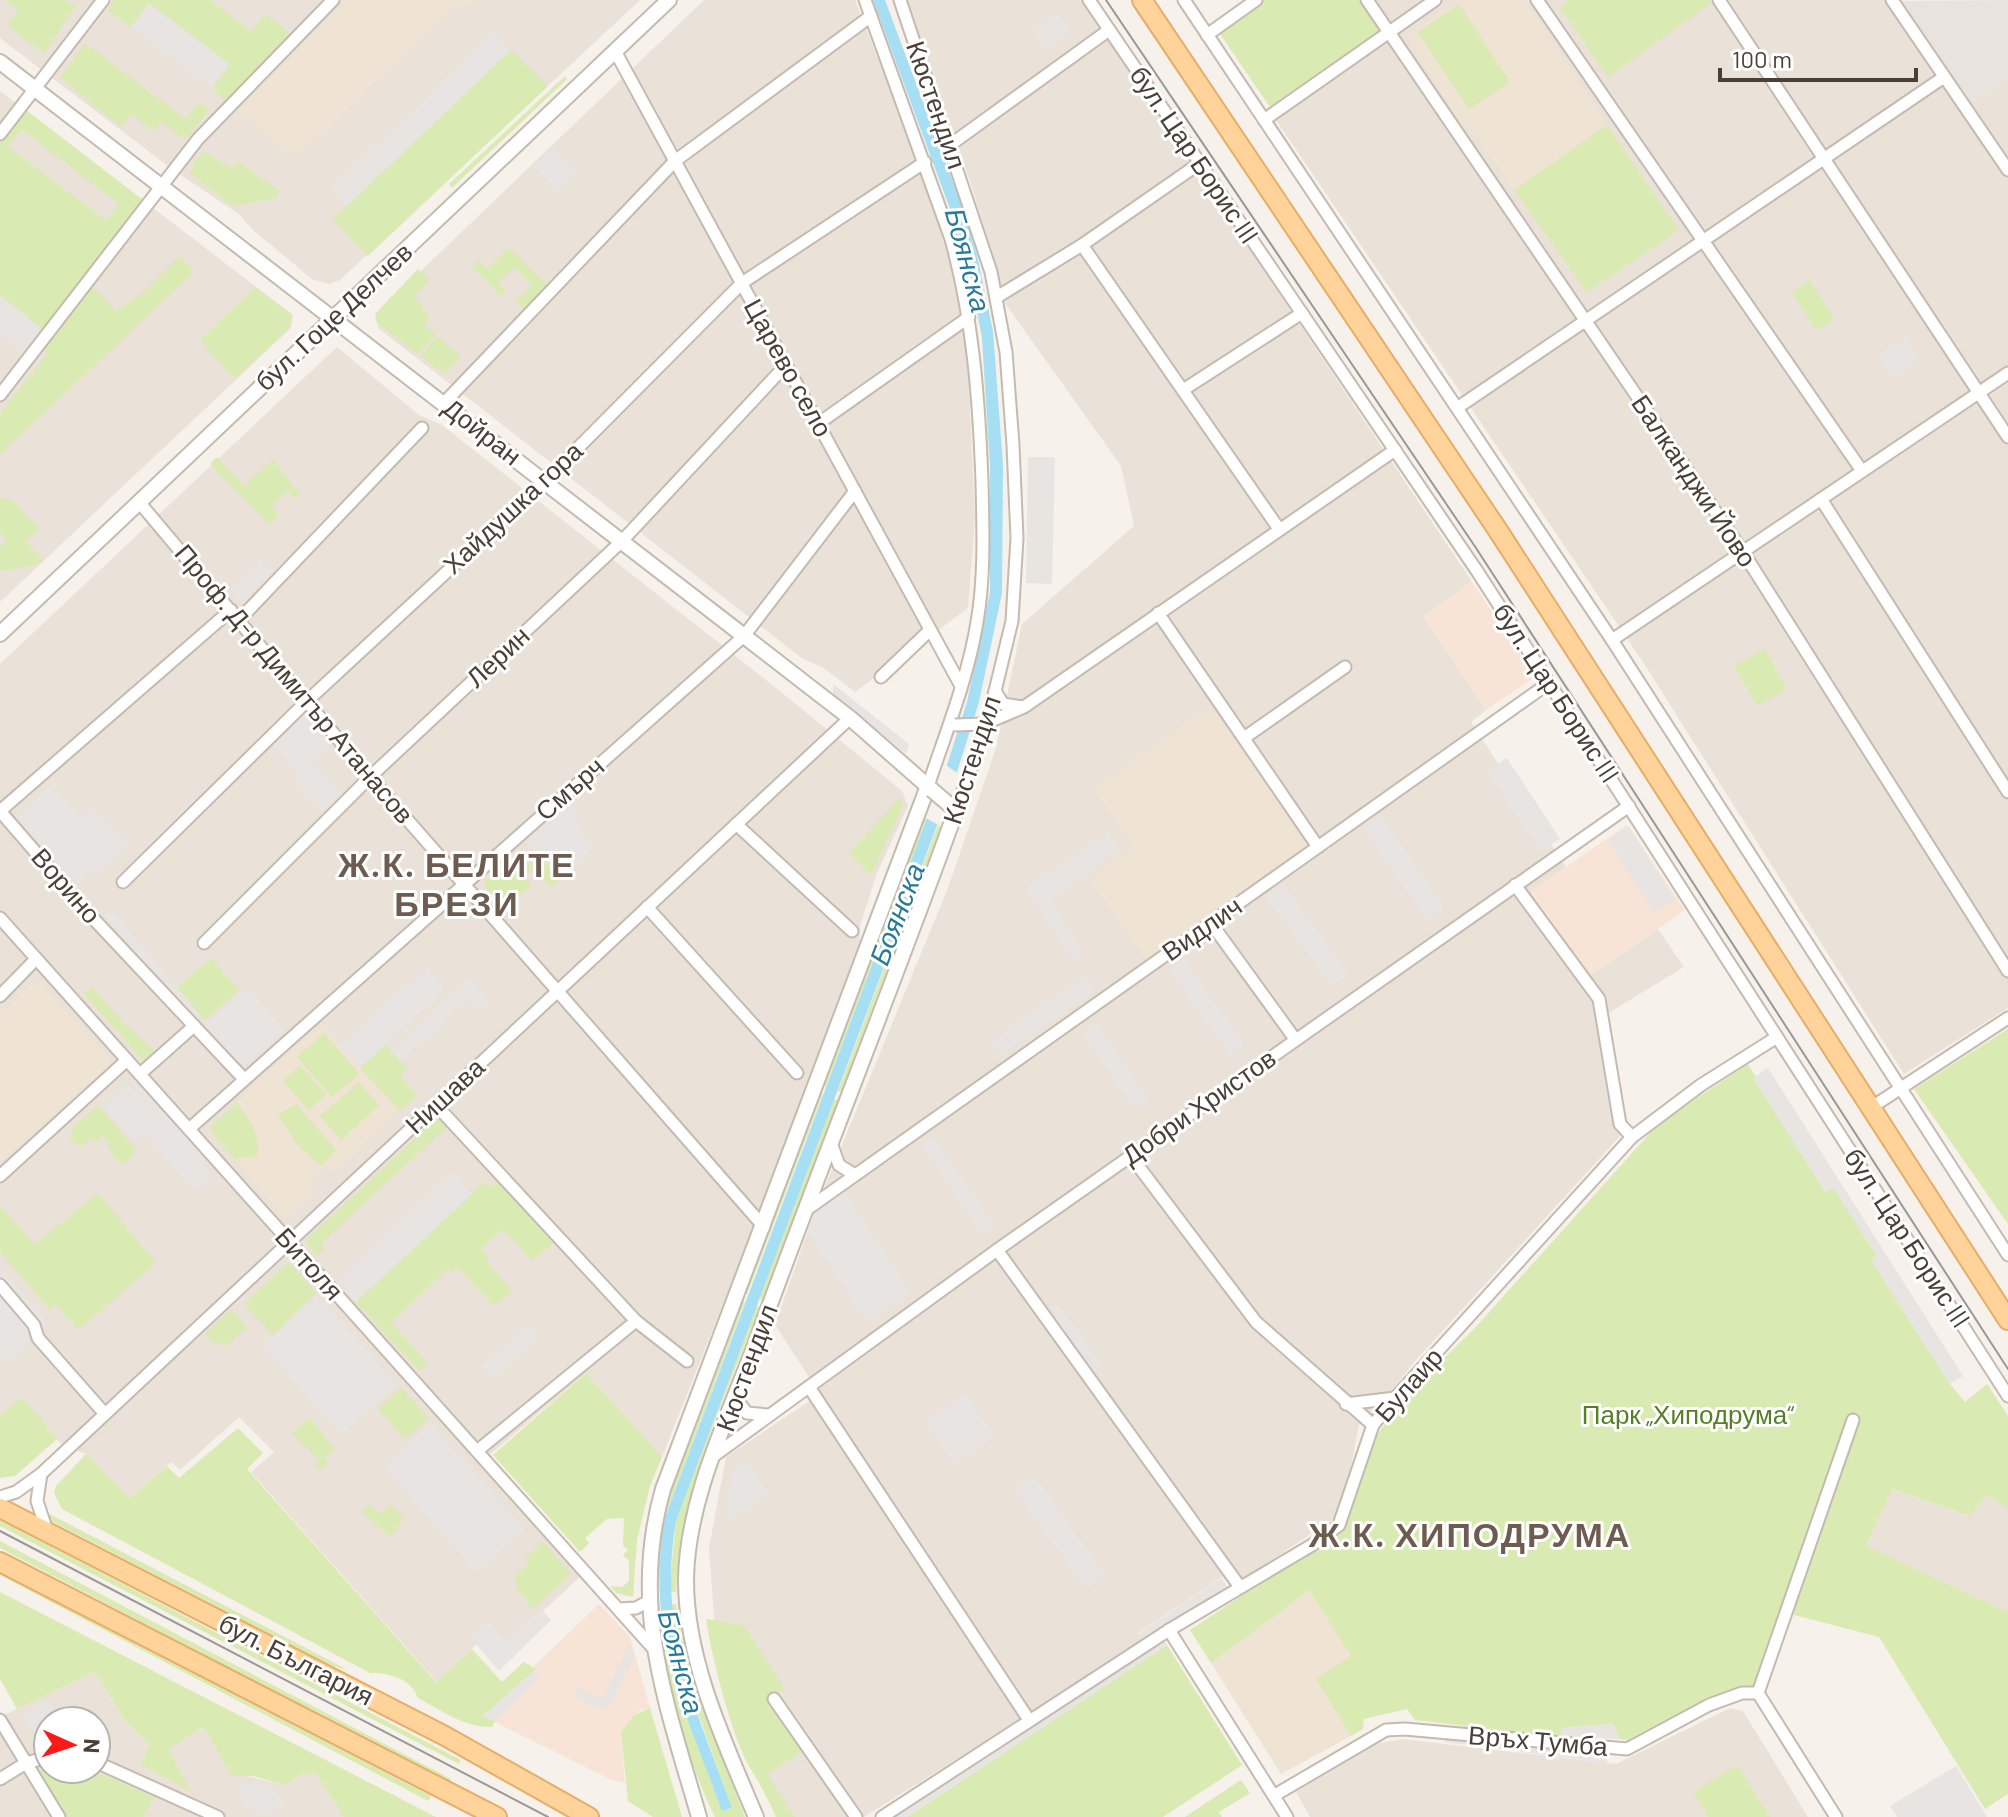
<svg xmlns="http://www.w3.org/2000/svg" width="2008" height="1817" viewBox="0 0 2008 1817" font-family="Barlow,sans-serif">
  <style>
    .residential { fill: #eae2d8; fill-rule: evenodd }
    .commercial { fill: #f7e4d6 }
    .industrial { fill: #e8e3df }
    .education { fill: #efe3d4 }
    .green { fill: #daeab3; fill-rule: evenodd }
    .parking { fill: #e7e4e2 }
    .water { fill: #a6dff3 }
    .pier { fill: #f6f1ea }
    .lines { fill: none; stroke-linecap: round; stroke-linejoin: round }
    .minor-casing { stroke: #c5baaf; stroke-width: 15 }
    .tertiary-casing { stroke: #c5baaf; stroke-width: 18 }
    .primary-casing { stroke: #e7ad67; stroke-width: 22 }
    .minor { stroke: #fff; stroke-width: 11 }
    .tertiary { stroke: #fff; stroke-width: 14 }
    .primary { stroke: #ffd39a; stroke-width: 18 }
    .tram { stroke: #999; stroke-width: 2 }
    .minor-bridge-casing { stroke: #c5baaf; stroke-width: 15; stroke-linecap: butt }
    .tertiary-bridge-casing { stroke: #c5baaf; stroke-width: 18; stroke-linecap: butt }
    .minor-bridge { stroke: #fff; stroke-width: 11 }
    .tertiary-bridge { stroke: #fff; stroke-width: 14 }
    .labels { text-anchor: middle; stroke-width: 6; stroke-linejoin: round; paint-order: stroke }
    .street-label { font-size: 26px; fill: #4a4038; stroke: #fff }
    .park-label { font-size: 26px; fill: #567f28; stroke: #fff }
    .water-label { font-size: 28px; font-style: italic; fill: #277a98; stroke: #fff }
    .district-label { font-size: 34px; font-weight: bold; letter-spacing: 2px; fill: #6d5c4f; stroke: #fff }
  </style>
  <rect width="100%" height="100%" fill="#f6f1ea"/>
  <g class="residential">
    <path d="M0 0H640L340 280 329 284 312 279 253 230 240 215 169 167 0 38Z"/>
    <path d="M704 0H855L916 157 953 267 967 342 975 519 968 608 855 692 824 668 803 659 378 328 379 311Z"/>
    <path d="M906 0H1083L1472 582 1423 616 1486 710 1471 722 1566 867 1531 892 1589 976 1658 929 1684 967 1597 1020 1620 1136 1416 1360 1364 1425 1359 1424 1347 1487 1333 1519 1242 1580 1232 1570 1137 1634 1142 1643 864 1817H786L767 1784 716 1645 709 1548 726 1457 820 1394 775 1325 816 1208 948 888 996 748 1022 624 1134 526 1121 466 1005 303 972 187Z"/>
    <path d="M1372 0H1899L1970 103 2008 79V1008L1904 1074 1641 659 1276 120 1397 36Z"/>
    <path d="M0 91 293 315 291 328 0 602Z"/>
    <path d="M337 347 419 415 442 425 781 692 902 791 908 806 877 873 860 926V945L806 1096 662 1457 586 1373 479 1464 581 1576 493 1657 479 1642 437 1682 251 1472 274 1452 239 1417 180 1470 171 1462 130 1498 86 1454 62 1445 22 1397 0 1415V664Z"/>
    <path d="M1891 1489 1968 1516 1987 1495 2008 1508V1612L1866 1547Z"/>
    <path d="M95 1672 126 1722 150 1744 140 1764 191 1791 167 1749 205 1727 237 1774 285 1785 303 1773H315L344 1817H0V1717ZM48 1721H96V1769H48Z"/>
    <path d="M1730 1708 1743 1711 1808 1817H1310L1296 1792 1376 1744 1402 1739 1616 1764Z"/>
  </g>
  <g class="commercial">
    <path d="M1472 582 1535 677 1486 710 1423 616Z"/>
    <path d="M1627 825 1685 910 1589 976 1531 891Z"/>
    <path d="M599 1604 630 1637 650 1708 639 1711 621 1732 625 1783 610 1779 483 1716 534 1670 533 1667Z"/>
  </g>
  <path class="industrial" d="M2008 0V79L1970 103 1899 1Z"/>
  <g class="education">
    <path d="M348 0H480L449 10 296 158 238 111Z"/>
    <path d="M1458 0H1525L1607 125 1514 190 1467 122 1461 126 1407 35Z"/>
    <path d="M1210 706 1309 845 1148 962 1090 880 1135 847 1094 790Z"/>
    <path d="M36 980 113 1062 0 1163V1015Z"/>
    <path d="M321 1024 400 1111 334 1172 324 1167 313 1176 312 1193 285 1218 209 1128Z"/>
    <path d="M1309 1589 1351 1656 1317 1679 1351 1736 1281 1774 1211 1663Z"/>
  </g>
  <g class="green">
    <path d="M5 0H65L72 5 80 0 44 53 7 25 18 10Z"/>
    <path d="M114 0H210L251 31 265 14 293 36 228 103 212 88 230 64 149 4 131 27 107 10Z"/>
    <path d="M1263 0H1361L1382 30 1270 107 1218 31Z"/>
    <path d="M1569 0H1709L1711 3 1608 77 1560 8Z"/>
    <path d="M1459 4 1510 82 1469 109 1418 32Z"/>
    <path d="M85 43 185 119 199 102 209 110 185 140 162 122 154 131 131 114 121 127 60 77Z"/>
    <path d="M511 50 548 86 368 256 332 219Z"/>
    <path d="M565 76 567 79 452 188 449 184Z"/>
    <path d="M26 110 143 200 45 331 0 295V145ZM22 130 119 204 107 221 7 146Z"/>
    <path d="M1607 125 1679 230 1587 292 1514 190Z"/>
    <path d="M205 151 231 169 238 161 279 191 276 198 232 206 191 174 193 162Z"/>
    <path d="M509 247 548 287 524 310 516 301 532 285 515 267 498 282 506 291 501 296 472 267 479 260 487 269Z"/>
    <path d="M179 256 195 271 0 454V413L48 353 42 347 91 286 116 311 145 291Z"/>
    <path d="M418 269 429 280 414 296 430 317 424 324 436 335 418 354 377 323 375 314Z"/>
    <path d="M1810 280 1834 319 1816 330 1792 292Z"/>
    <path d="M255 287 292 315 290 327 235 379 200 340Z"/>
    <path d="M438 337 461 357 444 373 420 356Z"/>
    <path d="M217 457 244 486 273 459 300 495 296 499 287 491 271 506 279 515 269 524 210 464Z"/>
    <path d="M0 498 11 499 39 528 26 542 44 560 31 566 0 571V546L7 539 0 532Z"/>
    <path d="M1765 649 1787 689 1757 706 1734 666Z"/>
    <path d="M900 798 903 806 871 875 849 853Z"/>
    <path d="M925 817 927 819 826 1087 822 1085Z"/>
    <path d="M938 825 941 827 841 1092 838 1091Z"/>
    <path d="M519 853 531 866 540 858 561 877 551 887 533 869 524 877 531 885 504 910 483 883Z"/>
    <path d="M211 958 239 990 205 1020 177 987Z"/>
    <path d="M94 988 122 1022 155 1051 144 1061 83 993Z"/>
    <path d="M2008 1029V1224L1914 1089Z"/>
    <path d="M324 1033 359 1074 332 1097 297 1057Z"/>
    <path d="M385 1045 407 1069 400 1076 417 1095 400 1111 360 1068Z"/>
    <path d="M1748 1064 1825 1191 1833 1187 1877 1256 1871 1260 1950 1384 1965 1402 1987 1384 2008 1416V1508L1987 1495 1969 1516 1892 1489 1866 1546 2008 1612V1794L1985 1809 1879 1637 1779 1611 1753 1686 1707 1698 1627 1740 1619 1739 1613 1724 1562 1728 1561 1737 1415 1720 1407 1709 1364 1719 1363 1729 1351 1736 1316 1679 1351 1656 1309 1590 1211 1663 1190 1630 1343 1529 1375 1438 1405 1396 1474 1329 1659 1123Z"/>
    <path d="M300 1065 326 1094 309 1110 283 1081Z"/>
    <path d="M359 1082 379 1105 341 1140 320 1116Z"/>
    <path d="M820 1093 823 1094 747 1294 743 1293Z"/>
    <path d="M834 1099 838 1101 762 1300 759 1299Z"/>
    <path d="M237 1102C248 1119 262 1135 257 1156L234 1159 209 1128Z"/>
    <path d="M296 1104 336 1150 321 1166 297 1144 278 1114Z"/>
    <path d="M98 1105 136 1150 124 1164 119 1163 107 1146 110 1143 103 1136 95 1142 91 1138 81 1147 69 1138 73 1134 70 1130Z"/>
    <path d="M439 1116 448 1126 321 1243 325 1249 317 1255 305 1241Z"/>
    <path d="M498 1180 554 1242 533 1261 503 1229 481 1248 489 1257 486 1260 512 1291 494 1306 459 1268 453 1272 449 1268 391 1322 427 1363 420 1371 356 1302 485 1182 491 1187Z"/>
    <path d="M98 1193 156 1263 78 1330 56 1305 50 1310 0 1251V1206L35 1244Z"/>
    <path d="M288 1262 317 1292 273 1335 244 1304Z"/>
    <path d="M741 1300 745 1302 664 1520 658 1593H653C657 1491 705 1395 741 1300Z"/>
    <path d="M756 1306 760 1307C724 1400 679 1491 676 1592H669L676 1521Z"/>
    <path d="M231 1309 247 1327 225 1347 219 1341 215 1345 205 1334Z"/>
    <path d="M586 1373 662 1457 650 1486 637 1540 633 1597 616 1593 610 1586 622 1587 629 1581V1561L623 1555 628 1550 623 1545 624 1518 607 1519 585 1538 589 1543 580 1552 493 1455Z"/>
    <path d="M401 1387 429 1418 405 1439 378 1409Z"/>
    <path d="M22 1397 57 1439 15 1476 0 1478V1415Z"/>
    <path d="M309 1418 335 1449 325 1458 328 1463 319 1470 315 1465 320 1460 291 1433Z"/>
    <path d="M238 1428 263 1453 247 1469 436 1682 472 1649 502 1682 524 1662 536 1669 484 1715 495 1721 492 1727C466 1728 440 1710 418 1698 411 1678 389 1673 370 1673L62 1509 54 1493 56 1486 86 1454 130 1498 167 1466 179 1478Z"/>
    <path d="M369 1504 379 1514 390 1504 404 1518 390 1537 362 1511Z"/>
    <path d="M44 1511 348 1670 330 1665 49 1520Z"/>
    <path d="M0 1520 461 1760 459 1764 0 1526Z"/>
    <path d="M0 1541 451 1779 449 1783 0 1548Z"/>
    <path d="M543 1542 571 1574 532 1609 525 1600 527 1598 514 1588 518 1584 513 1578 529 1564 525 1558Z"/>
    <path d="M0 1570 431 1796 428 1801 0 1575Z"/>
    <path d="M0 1592 436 1817H344L315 1773H303L285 1785 253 1776H231L204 1727 168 1749 192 1792 140 1764 150 1744 126 1722 95 1672 17 1709 0 1679Z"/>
    <path d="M676 1604 690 1671 745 1817H715C686 1760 664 1670 654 1606H659L669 1664 722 1811 732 1808 680 1663 670 1605Z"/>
    <path d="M706 1619 744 1625 785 1689 767 1699 802 1752 767 1774 795 1817H776C768 1799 760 1784 750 1768 731 1734 712 1658 706 1619Z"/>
    <path d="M1167 1645 1242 1765 1163 1817H907Z"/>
    <path d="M650 1708 682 1817H653L628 1801 621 1732 634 1715Z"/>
    <path d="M48 1765V1769H90L155 1797 143 1817H67L41 1773 42 1766Z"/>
    <path d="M1737 1765 1770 1817H1708L1693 1792Z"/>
    <path d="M1241 1780 1250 1793 1219 1812 1222 1817H1185Z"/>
  </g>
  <g class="parking">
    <path d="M149 3 230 64 212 88 131 27Z"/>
    <path d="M1056 12 1071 32 1047 51 1032 31Z"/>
    <path d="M495 32 511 50 346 207 330 189Z"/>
    <path d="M552 147 578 173 559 191 534 166Z"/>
    <path d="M0 295 42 329 23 353 0 334Z"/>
    <path d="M1906 337 1919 358 1893 376 1879 355Z"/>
    <path d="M1028 457H1055L1052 584 1026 583Z"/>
    <path d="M261 559 272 570 243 603 231 590Z"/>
    <path d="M833 684 909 744 906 754 833 694Z"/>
    <path d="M304 714 332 745 300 775 272 745Z"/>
    <path d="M1507 758 1560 839 1540 851 1487 771Z"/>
    <path d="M314 764 342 792 322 812 294 783Z"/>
    <path d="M49 786 81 818 93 806 129 843 97 877 90 871 75 886 14 820Z"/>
    <path d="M567 800 576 810 580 833 594 847 561 877 524 840Z"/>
    <path d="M1381 816 1445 908 1427 920 1363 828Z"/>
    <path d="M1629 827 1674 899 1653 912 1608 840Z"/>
    <path d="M1108 832 1120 850 1049 900 1084 951 1073 959 1026 889Z"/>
    <path d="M1282 883 1348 974 1331 986 1265 895Z"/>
    <path d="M111 908 201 1017 194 1023 103 915Z"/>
    <path d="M1184 959 1245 1045 1230 1055 1169 970Z"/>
    <path d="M427 968 445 989 360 1068 339 1045Z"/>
    <path d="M1085 976 1095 991 1002 1055 991 1041Z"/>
    <path d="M468 978 490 1003 481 1011 464 1000 440 1023 443 1027 424 1044 421 1041 402 1062 391 1050Z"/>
    <path d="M246 987 284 1029 242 1068 204 1026Z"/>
    <path d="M1098 1024 1149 1100 1134 1110 1083 1034Z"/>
    <path d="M1768 1068 1963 1376 1950 1384 1871 1260 1877 1256 1833 1188 1825 1192 1753 1078Z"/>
    <path d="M137 1077 208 1158 201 1165 212 1177 196 1192 144 1134 135 1141 104 1106 128 1083 183 1144 130 1082Z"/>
    <path d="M933 1137 996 1227 983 1236 921 1145Z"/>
    <path d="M452 1171 472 1194 356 1302 337 1281Z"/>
    <path d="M844 1191 911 1292 867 1322 808 1233 816 1209Z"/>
    <path d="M0 1266 50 1324 6 1364 0 1357Z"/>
    <path d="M317 1296 397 1384 342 1434 262 1346Z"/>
    <path d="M1058 1304 1102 1364 1094 1371 1049 1311Z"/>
    <path d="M528 1322 541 1336 493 1379 482 1367Z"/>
    <path d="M965 1394 995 1435 955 1464 925 1423Z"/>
    <path d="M432 1424 525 1531 476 1573 384 1467Z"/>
    <path d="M746 1461 769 1493 732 1519 727 1513 732 1471Z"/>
    <path d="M1033 1474 1105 1575 1085 1589 1013 1487Z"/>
    <path d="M1221 1578 1227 1586 1142 1643 1137 1635Z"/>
    <path d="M542 1610 551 1620 499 1671 471 1638 489 1623 506 1641Z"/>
    <path d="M1163 1639 1167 1645 907 1817H892Z"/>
    <path d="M629 1644 635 1656 609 1707 600 1708 576 1697V1687L602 1699Z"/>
    <path d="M534 1670 541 1678 495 1721 483 1716Z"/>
    <path d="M47 1699 61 1721H48V1749L45 1751 22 1714Z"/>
    <path d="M1613 1724 1619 1739 1561 1737 1562 1728Z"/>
    <path d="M1446 1735 1608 1752 1607 1763 1445 1742Z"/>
    <path d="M1956 1766 1987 1817H1897L1890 1806Z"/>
    <path d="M252 1782 275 1788 285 1805 264 1816 244 1807 236 1790Z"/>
  </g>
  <path class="water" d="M873 0H885L960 201 977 255 993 331 1003 465 1002 593 979 702 957 772 676 1521C657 1632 696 1707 732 1808L722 1811C684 1706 646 1636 664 1520L947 765 967 702 990 592V466L982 338 968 263 953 217Z"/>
  <path class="pier" d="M943 763 960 775 942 827 924 817Z"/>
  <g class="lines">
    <g class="minor-casing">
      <g id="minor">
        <path d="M865 0 951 239C973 319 979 399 982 482 983 528 985 576 977 622 968 678 946 732 928 786"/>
        <path d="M900 0 991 272 1006 352 1013 445 1017 538 1012 621 987 724 956 810"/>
        <path d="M1089 0 1477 571 2008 1396"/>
        <path d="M1184 0 1612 640 2008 1255"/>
        <path d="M1367 0 1743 552 2008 971"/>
        <path d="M1537 0 1862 471"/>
        <path d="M1719 0 2008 437"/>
        <path d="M1892 0 2008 170"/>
        <path d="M1207 35 1256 0"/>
        <path d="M615 51 961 686"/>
        <path d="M1264 120 1435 0"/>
        <path d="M0 134 103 0"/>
        <path d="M950 145 1109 30"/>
        <path d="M1082 245 1279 529"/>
        <path d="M997 297 1082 245 1200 163"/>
        <path d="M1183 390 1302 313"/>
        <path d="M0 395 198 139 333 0"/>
        <path d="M444 403 675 161 871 16"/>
        <path d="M1457 408 1944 77"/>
        <path d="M819 423 969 317"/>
        <path d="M1821 499 2008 792"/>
        <path d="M139 502 370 777 764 1227"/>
        <path d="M231 610 0 811 90 915 244 1079"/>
        <path d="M1158 613 1318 847"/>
        <path d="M239 620 422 428"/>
        <path d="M1612 640 2008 373"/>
        <path d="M881 677 930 630"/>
        <path d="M995 691 1003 704 1023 707"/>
        <path d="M984 724 1024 707 1395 450"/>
        <path d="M1244 738 1345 667"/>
        <path d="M736 824 852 931"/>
        <path d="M123 882 306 702 545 481 742 283 925 162"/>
        <path d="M1515 885 1599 999 1620 1124 1632 1137"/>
        <path d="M647 907 797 1073"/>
        <path d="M0 918 652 1647"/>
        <path d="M1211 923 1295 1039"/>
        <path d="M204 943 370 777 622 541 786 365"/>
        <path d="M0 996 36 959"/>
        <path d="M140 1074 194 1026"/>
        <path d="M436 1105 636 1321 687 1361"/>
        <path d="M1872 1107 2008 1018"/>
        <path d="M189 1129 744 636 855 491"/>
        <path d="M831 1143 839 1165 855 1175"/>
        <path d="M1130 1155 1256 1322 1373 1425"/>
        <path d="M0 1176 127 1060"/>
        <path d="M806 1210 1549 683"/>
        <path d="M997 1250 1240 1587"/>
        <path d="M0 1285 34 1325 38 1338 105 1414"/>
        <path d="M809 1387 1029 1720"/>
        <path d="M736 1399 747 1413 768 1415"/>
        <path d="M1346 1404 1395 1398"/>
        <path d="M477 1451 636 1321"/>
        <path d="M715 1455 997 1250 1629 806"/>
        <path d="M41 1474 37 1501 47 1531"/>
        <path d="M0 1497 16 1492 41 1474 850 718"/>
        <path d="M619 1609 636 1608 649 1601"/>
        <path d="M1169 1630 1287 1817"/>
        <path d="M1758 1693 1853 1420"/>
        <path d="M1758 1693 1836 1817"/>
        <path d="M774 1699 856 1817"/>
        <path d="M0 1720 59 1817"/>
        <path d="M96 1762 218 1817"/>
        <path d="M0 1779 26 1763 48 1757"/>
        <path d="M1275 1795 1386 1730 1405 1729 1627 1749 1709 1705 1742 1693H1758"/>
        <path d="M882 1817 1169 1630 1312 1545 1339 1525 1373 1425 1395 1398 1632 1137 1701 1085 1777 1037"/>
      </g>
    </g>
    <g class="tertiary-casing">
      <g id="tertiary">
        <path d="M0 62 744 636 850 718 932 790"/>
        <path d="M0 634 669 0"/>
        <path d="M699 1817C667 1705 629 1607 663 1489L928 786"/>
        <path d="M756 1817C725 1743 686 1662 686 1580 687 1497 730 1414 758 1337 820 1167 888 998 950 827L956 810 952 807"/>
      </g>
    </g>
    <g class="primary-casing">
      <g id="primary">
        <path d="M1142 0 1499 532 2008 1320"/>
        <path d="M0 1508 445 1736 589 1817"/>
        <path d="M0 1562 497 1817"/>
      </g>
    </g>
    <use href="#minor" class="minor"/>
    <use href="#tertiary" class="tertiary"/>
    <use href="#primary" class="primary"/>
    <g class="tram">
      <path d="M1106 0 1476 548 2008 1369"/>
      <path d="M0 1531 548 1817"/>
    </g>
    <g class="minor-bridge-casing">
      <path id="minor-bridge" d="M955 725 983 724"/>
    </g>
    <g class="tertiary-bridge-casing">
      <path id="tertiary-bridge" d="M932 790 952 807"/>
    </g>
    <use href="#minor-bridge" class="minor-bridge"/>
    <use href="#tertiary-bridge" class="tertiary-bridge"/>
  </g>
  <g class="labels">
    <g class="street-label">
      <text transform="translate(936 105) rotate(71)" y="9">Кюстендил</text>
      <text transform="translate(1194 155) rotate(56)" y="9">бул. Цар Борис III</text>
      <text transform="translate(334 317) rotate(-43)" y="9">бул. Гоце Делчев</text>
      <text transform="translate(788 368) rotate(61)" y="9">Царево село</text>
      <text transform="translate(482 432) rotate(38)" y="9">Дойран</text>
      <text transform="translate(1694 481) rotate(56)" y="9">Балканджи Йово</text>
      <text transform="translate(513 508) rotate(-43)" y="9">Хайдушка гора</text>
      <text transform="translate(498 657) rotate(-43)" y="9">Лерин</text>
      <text transform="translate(294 684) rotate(50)" y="9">Проф. Д-р Димитър Атанасов</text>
      <text transform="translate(1556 693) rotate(57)" y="9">бул. Цар Борис III</text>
      <text transform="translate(972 760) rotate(-72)" y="9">Кюстендил</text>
      <text transform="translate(570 789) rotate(-41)" y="9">Смърч</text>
      <text transform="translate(66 886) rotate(49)" y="9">Ворино</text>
      <text transform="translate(1202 929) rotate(-35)" y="9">Видлич</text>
      <text transform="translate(445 1096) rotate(-43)" y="9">Нишава</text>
      <text transform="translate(1199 1107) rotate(-35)" y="9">Добри Христов</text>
      <text transform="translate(1907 1238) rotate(57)" y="9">бул. Цар Борис III</text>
      <text transform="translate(309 1264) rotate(48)" y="9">Битоля</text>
      <text transform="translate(747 1368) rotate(-70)" y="9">Кюстендил</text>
      <text transform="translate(1409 1385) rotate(-49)" y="9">Булаир</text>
      <text transform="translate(296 1660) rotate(27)" y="9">бул. България</text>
      <text transform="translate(1538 1741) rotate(5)" y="9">Връх Тумба</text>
    </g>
    <g class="park-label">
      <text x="1688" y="1424">Парк „Хиподрума“</text>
    </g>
    <g class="water-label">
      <text transform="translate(968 260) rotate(75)" y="10">Боянска</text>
      <text transform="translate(897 914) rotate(-69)" y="10">Боянска</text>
      <text transform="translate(681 1662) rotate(75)" y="10">Боянска</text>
    </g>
    <g class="district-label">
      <text x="457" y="877">Ж.К. БЕЛИТЕ<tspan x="457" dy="39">БРЕЗИ</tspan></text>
      <text x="1470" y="1547">Ж.К. ХИПОДРУМА</text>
    </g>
  </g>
  <g transform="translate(72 1745) rotate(93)"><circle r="38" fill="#ffffff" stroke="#b7b3af" stroke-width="2"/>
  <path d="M0-6L14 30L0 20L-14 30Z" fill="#ff1818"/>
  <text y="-12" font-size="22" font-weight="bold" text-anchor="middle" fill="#4a4038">N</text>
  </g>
  <path d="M1720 68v12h196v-12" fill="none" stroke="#4a4038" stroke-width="4"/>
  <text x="1732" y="68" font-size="24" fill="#4a4038" stroke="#ffffff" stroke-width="6" paint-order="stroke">100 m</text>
</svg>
